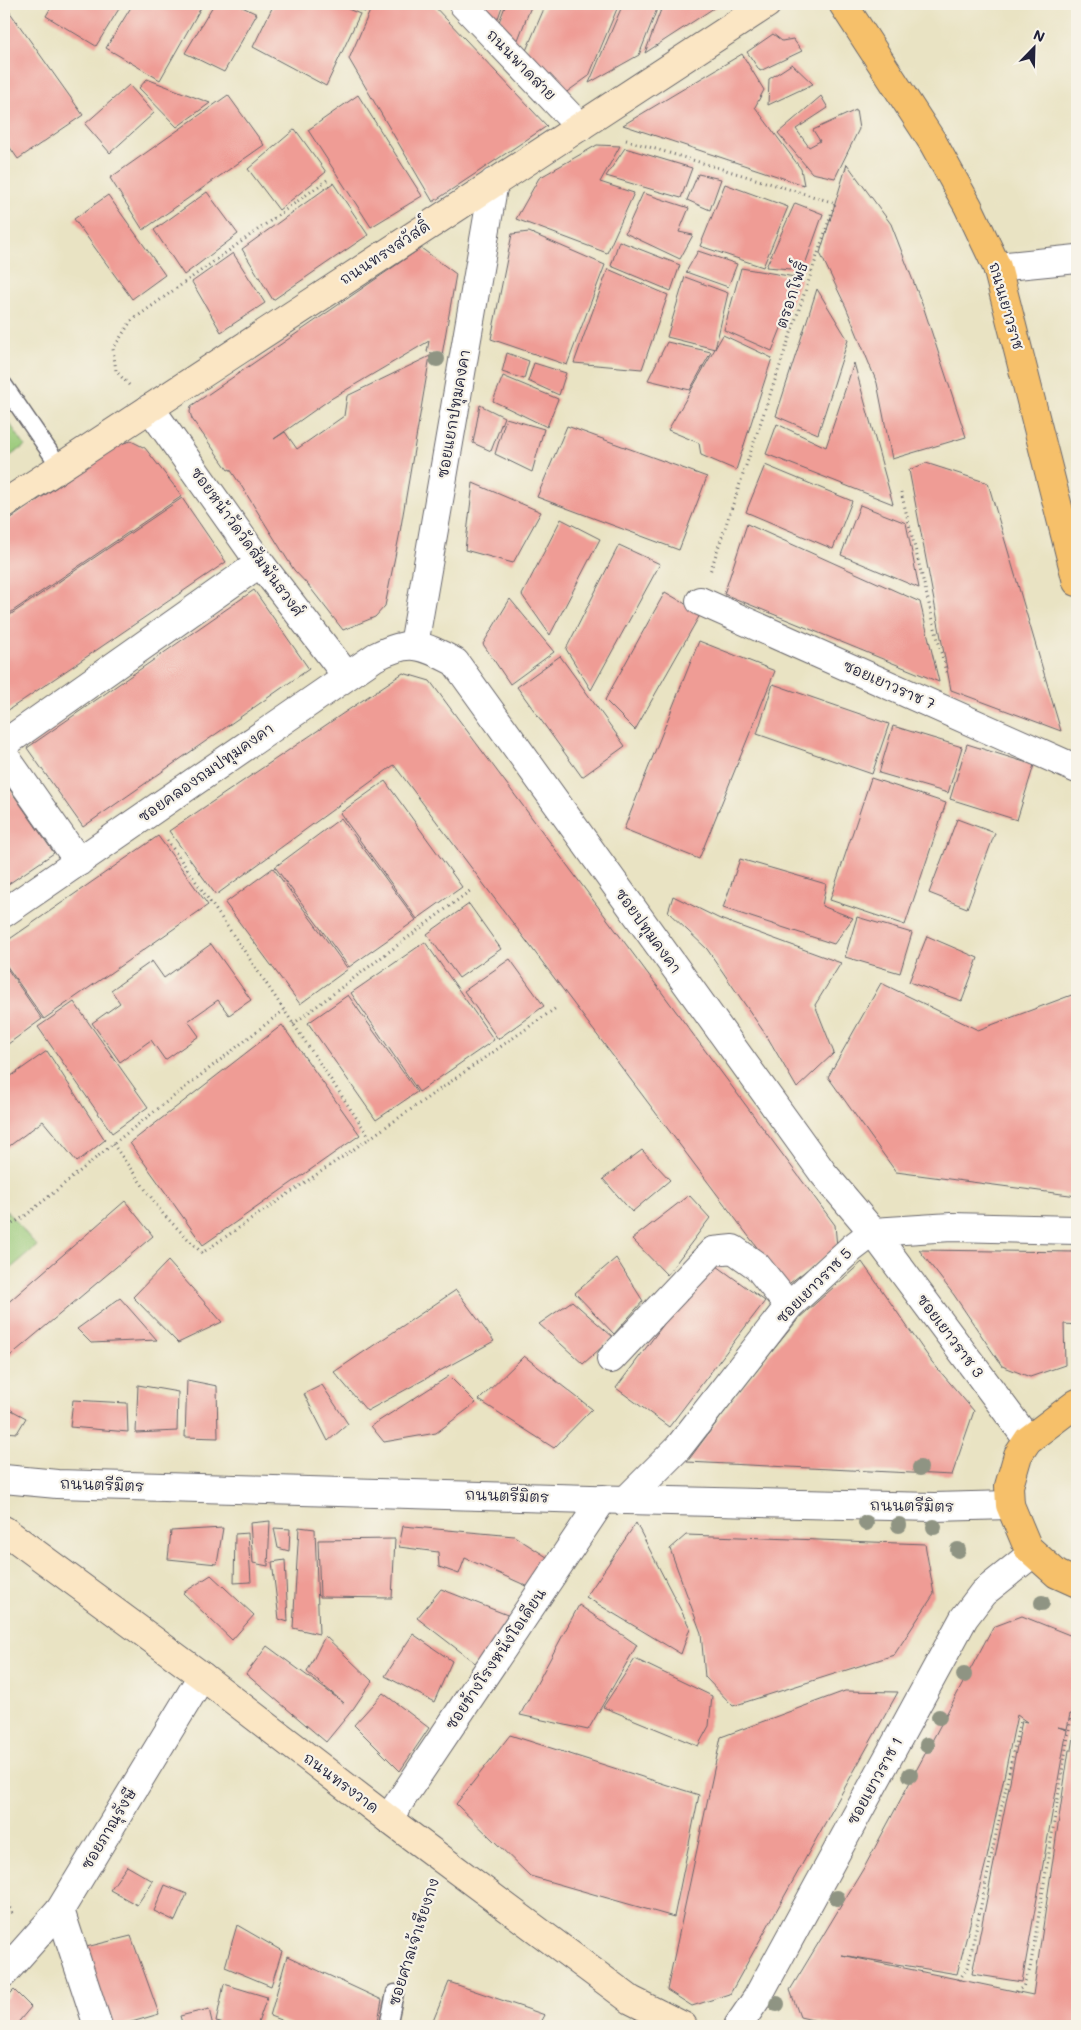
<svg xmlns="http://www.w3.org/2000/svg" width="1081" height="2030" viewBox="0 0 1081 2030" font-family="Mali,'Playpen Sans Thai',sans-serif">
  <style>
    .green { fill: #9aca79; stroke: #5e765a }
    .building { fill: #ef9c95 }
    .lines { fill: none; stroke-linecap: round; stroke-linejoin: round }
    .lane-casing { stroke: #68666b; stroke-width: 19 }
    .street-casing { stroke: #68666b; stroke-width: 30 }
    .secondary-casing { stroke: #68666b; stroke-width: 30 }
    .primary-casing { stroke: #68666b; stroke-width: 30 }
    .path { stroke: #68666b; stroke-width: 3; stroke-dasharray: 1 4; stroke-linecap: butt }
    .lane { stroke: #fff; stroke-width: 16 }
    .street { stroke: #fff; stroke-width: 28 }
    .secondary { stroke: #fbe6c4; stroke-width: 28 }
    .primary { stroke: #f6c06b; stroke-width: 28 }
    .tree { fill: #8f9483 }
    .labels { text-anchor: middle; stroke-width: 4.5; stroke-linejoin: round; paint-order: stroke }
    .street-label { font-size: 15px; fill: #22223b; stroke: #f7f3e8 }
  </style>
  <rect width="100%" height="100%" fill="#f7f3e8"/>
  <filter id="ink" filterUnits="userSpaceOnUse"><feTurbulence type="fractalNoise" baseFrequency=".02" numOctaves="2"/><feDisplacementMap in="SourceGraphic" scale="10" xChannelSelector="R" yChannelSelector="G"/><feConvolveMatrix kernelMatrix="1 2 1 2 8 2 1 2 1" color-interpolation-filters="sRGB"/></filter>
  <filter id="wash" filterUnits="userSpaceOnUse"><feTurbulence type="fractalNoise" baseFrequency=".0096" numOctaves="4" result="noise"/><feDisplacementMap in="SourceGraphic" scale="20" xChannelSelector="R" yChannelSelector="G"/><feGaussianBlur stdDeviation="1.12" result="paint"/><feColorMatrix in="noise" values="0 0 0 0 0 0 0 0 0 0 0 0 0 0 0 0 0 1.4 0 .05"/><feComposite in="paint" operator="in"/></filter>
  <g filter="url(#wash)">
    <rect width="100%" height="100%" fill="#e9e3c3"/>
    <g class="green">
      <path d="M4 415 25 446 4 460Z"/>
      <path d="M4 1208 37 1246 4 1274Z"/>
    </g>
    <g id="blocks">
      <g class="building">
        <path d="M4 4 83 115 18 159 4 139Z"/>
        <path d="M53 4H122L96 46 46 16Z"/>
        <path d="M133 4H203L160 80 106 48Z"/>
        <path d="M214 4H236L257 14 224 72 185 53Z"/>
        <path d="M274 4H336L360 14 326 86 253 47Z"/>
        <path d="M343 4H367L365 12Z"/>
        <path d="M373 4H432L547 126 433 202 349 59Z"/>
        <path d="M477 4H503L496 24Z"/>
        <path d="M506 4H532L516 45 497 27Z"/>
        <path d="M546 4H619L589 76 564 94 525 53Z"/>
        <path d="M623 4H659L639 55 589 83Z"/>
        <path d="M663 4H720L645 53Z"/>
        <path d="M773 34 782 41 793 39 802 51 760 71 747 52Z"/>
        <path d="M742 54 764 90 755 107 801 169 804 185 623 125Z"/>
        <path d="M792 64 813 84 768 105 769 79Z"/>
        <path d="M147 79 210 103 177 127 139 88Z"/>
        <path d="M129 85 154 113 110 153 85 124Z"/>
        <path d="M228 95 264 145 143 230 110 178Z"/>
        <path d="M358 95 422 196 371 227 308 130Z"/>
        <path d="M821 96 828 108 796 129 809 147 820 141 813 130 856 110 859 129 835 178 812 173 778 133Z"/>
        <path d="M295 129 326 172 279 210 248 169Z"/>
        <path d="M597 145 620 146 600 182 634 193 607 253 516 219 539 178Z"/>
        <path d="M625 148 692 168 681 198 606 176Z"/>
        <path d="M847 164 891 224 924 309 966 437 892 459 877 383 846 307 820 253Z"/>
        <path d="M698 174 721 179 710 210 687 200Z"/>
        <path d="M333 183 368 235 273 300 242 249Z"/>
        <path d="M725 184 788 207 763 267 700 246Z"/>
        <path d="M207 192 238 234 184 275 154 230Z"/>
        <path d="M643 193 689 208 679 232 693 235 680 259 625 233Z"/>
        <path d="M108 195 165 275 132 299 74 219Z"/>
        <path d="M795 203 823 214 803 270 766 267Z"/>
        <path d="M529 232 605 265 567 365 491 339 512 234Z"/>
        <path d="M619 241 680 265 671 291 611 266Z"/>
        <path d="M421 248 456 274 442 355 427 352 429 341 329 400 274 439 285 432 297 449 344 416 347 396 430 356 400 532 385 606 375 617 343 630 308 585 294 570 242 487 230 469 228 470 192 419 190 412 191 406Z"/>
        <path d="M698 251 737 264 728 287 686 272Z"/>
        <path d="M233 253 265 303 221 332 192 282Z"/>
        <path d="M741 268 801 278 772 351 724 330Z"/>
        <path d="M608 269 668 295 642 369 574 363Z"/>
        <path d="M685 277 728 293 715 349 667 337Z"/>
        <path d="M817 289 848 340 818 434 776 416Z"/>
        <path d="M723 335 772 358 736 470 701 455 699 443 668 430Z"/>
        <path d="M667 342 711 352 690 390 648 380Z"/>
        <path d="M507 353 529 361 524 379 502 372Z"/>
        <path d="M534 363 566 373 559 395 528 381Z"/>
        <path d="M854 363 893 504 766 454 777 424 826 447Z"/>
        <path d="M503 376 558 399 547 427 493 401Z"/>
        <path d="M480 405 504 417 491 451 473 443Z"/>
        <path d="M506 418 544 429 532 472 495 454Z"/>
        <path d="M567 426 707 477 679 550 537 497Z"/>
        <path d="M131 441 145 448 182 496 4 617V523L120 444Z"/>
        <path d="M926 463 988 483 1061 731 951 690 909 470Z"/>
        <path d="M765 465 852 501 833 549 746 512Z"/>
        <path d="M473 483 541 512 513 563 465 550Z"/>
        <path d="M182 498 226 562 4 713V619Z"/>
        <path d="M860 505 906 523 919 588 841 555Z"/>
        <path d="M561 519 600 539 550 635 522 595Z"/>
        <path d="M747 524 920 602 939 682 724 594Z"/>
        <path d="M619 545 660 564 591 690 566 649Z"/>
        <path d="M254 590 309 669 83 827 27 748Z"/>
        <path d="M665 592 701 613 635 730 605 700Z"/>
        <path d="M510 599 554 652 510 684 483 644Z"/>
        <path d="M699 641 775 671 699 859 624 829Z"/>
        <path d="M560 656 625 746 582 777 517 687Z"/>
        <path d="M403 673 430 681 835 1225 837 1247 786 1286 394 765 216 895 169 831Z"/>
        <path d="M773 684 889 724 872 774 757 734Z"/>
        <path d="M893 726 962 747 948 793 879 773Z"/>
        <path d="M967 744 1034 765 1017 820 950 799Z"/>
        <path d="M871 778 946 803 905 925 830 900Z"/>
        <path d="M4 781 54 853 4 887Z"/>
        <path d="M385 781 462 887 417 919 340 813Z"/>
        <path d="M341 818 416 920 349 967 275 867Z"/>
        <path d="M957 819 995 833 967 908 929 893Z"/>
        <path d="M158 836 208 905 44 1019 4 962V943Z"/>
        <path d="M740 859 826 884 822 906 853 918 834 944 723 908Z"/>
        <path d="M273 868 348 969 300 1004 225 903Z"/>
        <path d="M673 896 720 919 841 963 815 1005 834 1053 797 1088 768 1038 707 949 668 912Z"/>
        <path d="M469 904 501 949 459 978 427 934Z"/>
        <path d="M857 917 912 933 900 973 845 957Z"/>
        <path d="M927 936 978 958 962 1001 909 982Z"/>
        <path d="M425 942 494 1040 419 1092 351 993Z"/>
        <path d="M211 944 251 1000 229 1015 218 1000 188 1021 199 1036 165 1060 151 1040 120 1062 92 1023 120 1003 111 990 152 961 164 978Z"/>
        <path d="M510 959 544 1006 498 1039 464 991Z"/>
        <path d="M4 964 42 1019 4 1047Z"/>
        <path d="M881 983 978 1030 1077 993V1196L896 1172 828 1077Z"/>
        <path d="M348 995 417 1092 376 1120 308 1023Z"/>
        <path d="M74 1002 148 1107 112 1133 38 1027Z"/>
        <path d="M282 1025 360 1135 203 1245 130 1143Z"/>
        <path d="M47 1051 105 1140 77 1162 43 1121 4 1150V1081Z"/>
        <path d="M642 1150 670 1180 632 1212 603 1179Z"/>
        <path d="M689 1195 710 1218 667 1275 632 1239Z"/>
        <path d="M125 1201 153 1236 4 1361V1306Z"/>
        <path d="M919 1250 1077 1252V1325L1064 1324 1065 1365 1030 1377 1002 1366 954 1295Z"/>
        <path d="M616 1258 643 1301 614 1334 575 1293Z"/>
        <path d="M168 1261 222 1322 178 1343 133 1297Z"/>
        <path d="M862 1262 932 1362 974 1411 952 1475 687 1462 737 1395 799 1318Z"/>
        <path d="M717 1266 765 1301 669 1427 616 1388 696 1281Z"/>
        <path d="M456 1290 494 1341 367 1411 334 1372Z"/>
        <path d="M120 1298 157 1340 91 1343 77 1329Z"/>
        <path d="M572 1301 613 1337 583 1364 539 1324Z"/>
        <path d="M524 1356 592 1409 554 1448 479 1400Z"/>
        <path d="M449 1376 476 1403 436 1433 384 1442 371 1426Z"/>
        <path d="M187 1380 217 1386 218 1438 185 1437Z"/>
        <path d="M138 1385 178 1392 177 1431 136 1433Z"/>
        <path d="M322 1385 348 1424 328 1441 304 1394Z"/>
        <path d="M73 1400 127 1403 128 1432 70 1427Z"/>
        <path d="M4 1406 26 1418 17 1433 4 1432Z"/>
        <path d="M270 1521 268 1566 253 1563 250 1523Z"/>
        <path d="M636 1523 690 1628 681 1654 586 1597Z"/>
        <path d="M403 1526 514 1536 550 1559 540 1592 465 1558 459 1574 439 1567 438 1552 399 1547Z"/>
        <path d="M299 1527 315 1529 319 1634 293 1628Z"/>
        <path d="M223 1528 217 1564 168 1559 171 1531Z"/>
        <path d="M274 1528 290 1529 289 1551 278 1548Z"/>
        <path d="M248 1533 251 1582 234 1583 235 1534Z"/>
        <path d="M686 1535 925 1544 934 1594 894 1655 733 1706 705 1677 701 1633 670 1549Z"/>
        <path d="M395 1539 392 1598 320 1597 318 1540Z"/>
        <path d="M285 1560 288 1622 279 1619 272 1562Z"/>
        <path d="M211 1575 254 1615 232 1640 183 1593Z"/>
        <path d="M441 1589 510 1616 479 1666 417 1618Z"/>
        <path d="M579 1605 637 1645 588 1730 520 1715Z"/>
        <path d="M1022 1616 1077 1638V1715L1070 1714 1067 1729 1058 1727 1067 1730 1022 1982 972 1974 1019 1736 1022 1721 1027 1722 1017 1715 987 1858 957 1974 842 1955 1033 1995 1069 1750H1072L1077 1716V2026H838L800 2017 790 1990 865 1866 993 1627Z"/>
        <path d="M413 1634 452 1661 434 1702 385 1676Z"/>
        <path d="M325 1636 372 1681 353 1709 326 1742 246 1674 267 1646 344 1703 307 1672Z"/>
        <path d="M635 1659 712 1696 709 1726 698 1746 603 1707Z"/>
        <path d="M845 1691 898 1692 730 1994 692 2006 667 1990 721 1737Z"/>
        <path d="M383 1693 429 1728 400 1771 354 1725Z"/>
        <path d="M510 1735 699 1795 674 1917 530 1876 456 1804Z"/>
        <path d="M127 1866 153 1881 137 1905 110 1890Z"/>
        <path d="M165 1885 187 1894 175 1921 154 1911Z"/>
        <path d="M237 1925 282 1951 271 1986 225 1967Z"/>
        <path d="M131 1936 159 2014 118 2026H103L78 1949Z"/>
        <path d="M287 1956 382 2000 377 2026H296L270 2016Z"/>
        <path d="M449 1982 545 2015 539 2026H431Z"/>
        <path d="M224 1984 267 1997 257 2026H234L216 2022Z"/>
        <path d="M14 1990 31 2007 15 2026H4V2000Z"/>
        <path d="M209 2009 213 2026H183L180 2016Z"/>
      </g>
    </g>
  </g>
  <g filter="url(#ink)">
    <use href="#blocks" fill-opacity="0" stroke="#68666b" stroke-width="1"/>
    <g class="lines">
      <g class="lane-casing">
        <g id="lane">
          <path d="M4 385 60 467"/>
          <path d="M388 2026 395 1993"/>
        </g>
      </g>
      <g class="street-casing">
        <g id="street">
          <path d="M463 4 580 127"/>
          <path d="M997 267 1077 259"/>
          <path d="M150 408 260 563 346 675"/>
          <path d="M700 601 1077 769"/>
          <path d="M414 645 494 182"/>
          <path d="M4 744 260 563"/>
          <path d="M4 755 79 862"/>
          <path d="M4 913 375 657C410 639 421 644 455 662L823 1173 873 1232 1028 1440"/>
          <path d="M611 1359 713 1251 733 1249 757 1266 789 1306"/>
          <path d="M4 1479 57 1484 626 1500 934 1507 1010 1505"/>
          <path d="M626 1500 678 1448 789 1306 852 1248 873 1232 951 1227 1077 1230"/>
          <path d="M388 1819 603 1499"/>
          <path d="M60 1910 98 2026"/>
          <path d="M4 1973 60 1910 202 1676"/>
          <path d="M738 2026 757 1998 964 1618 983 1593 1033 1553"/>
        </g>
      </g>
      <g class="secondary-casing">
        <g id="secondary">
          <path d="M4 504 767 4"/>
          <path d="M4 1530 202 1676 388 1819 631 2000 683 2026"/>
        </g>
      </g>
      <g class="primary-casing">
        <g id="primary">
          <path d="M843 4 932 141 968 206 997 267 1077 582"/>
          <path d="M1077 1403 1028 1440 1018 1455 1009 1486 1010 1505 1028 1548 1057 1574 1077 1583"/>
        </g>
      </g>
      <g class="path">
        <path d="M626 140 835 203 710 572"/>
        <path d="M129 385 116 371 113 349 131 321 327 180"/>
        <path d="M901 492 947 676"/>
        <path d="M167 840 243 949 370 1138 556 1008"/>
        <path d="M293 1024 471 890"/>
        <path d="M113 1144 163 1214 202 1253 370 1138"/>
        <path d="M4 1229 25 1216 113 1144 284 1010"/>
        <path d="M4 1894 13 1916"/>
        <path d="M404 1969 430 1890"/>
        <path d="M959 1980 968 1967 1020 1720"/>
        <path d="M1016 1992 1023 1987 1030 1969 1071 1718"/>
      </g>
      <use href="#lane" class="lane"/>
      <use href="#street" class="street"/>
      <use href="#secondary" class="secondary"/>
      <use href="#primary" class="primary"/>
    </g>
    <g class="tree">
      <circle cx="437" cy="359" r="8"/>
      <circle cx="920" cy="1468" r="8"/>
      <circle cx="866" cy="1523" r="8"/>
      <circle cx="899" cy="1525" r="8"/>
      <circle cx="934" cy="1527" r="8"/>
      <circle cx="958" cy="1550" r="8"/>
      <circle cx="1042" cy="1603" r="8"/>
      <circle cx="964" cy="1675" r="8"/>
      <circle cx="939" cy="1717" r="8"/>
      <circle cx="927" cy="1745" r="8"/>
      <circle cx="910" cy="1775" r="8"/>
      <circle cx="837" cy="1898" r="8"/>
      <circle cx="777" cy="2004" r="8"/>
    </g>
  </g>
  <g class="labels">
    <g class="street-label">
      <text transform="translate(521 65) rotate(46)" y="5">ถนนพาดสาย</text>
      <text transform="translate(385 253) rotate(-33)" y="5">ถนนทรงสวัสดิ์</text>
      <text transform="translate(792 295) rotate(-71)" y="5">ตรอกโพธิ์</text>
      <text transform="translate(1006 306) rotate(74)" y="5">ถนนเยาวราช</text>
      <text transform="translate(454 414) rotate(-80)" y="5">ซอยแยกปทุมคงคา</text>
      <text transform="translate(247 542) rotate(54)" y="5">ซอยหน้าวัดวัดสัมพันธวงศ์</text>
      <text transform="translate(889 685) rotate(24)" y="5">ซอยเยาวราช 7</text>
      <text transform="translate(206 773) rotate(-35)" y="5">ซอยคลองถมปทุมคงคา</text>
      <text transform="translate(648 931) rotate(54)" y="5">ซอยปทุมคงคา</text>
      <text transform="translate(814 1286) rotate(-45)" y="5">ซอยเยาวราช 5</text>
      <text transform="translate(950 1336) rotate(53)" y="5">ซอยเยาวราช 3</text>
      <text transform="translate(102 1485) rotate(2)" y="5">ถนนตรีมิตร</text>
      <text transform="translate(507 1496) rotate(2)" y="5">ถนนตรีมิตร</text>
      <text transform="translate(912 1506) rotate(1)" y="5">ถนนตรีมิตร</text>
      <text transform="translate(496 1659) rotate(-56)" y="5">ซอยข้างโรงหนังโอเดียน</text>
      <text transform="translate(875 1781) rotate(-61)" y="5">ซอยเยาวราช 1</text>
      <text transform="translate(341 1783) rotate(37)" y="5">ถนนทรงวาด</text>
      <text transform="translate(109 1829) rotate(-59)" y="5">ซอยภาณุรังษี</text>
      <text transform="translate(414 1942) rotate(-72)" y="5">ซอยศาลเจ้าเชียงกง</text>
    </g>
  </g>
  <rect width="1081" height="2030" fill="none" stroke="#f7f3e8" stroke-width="20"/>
  <g transform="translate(1034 48) rotate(23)" stroke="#f7f3e8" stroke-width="4" paint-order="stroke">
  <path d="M0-4L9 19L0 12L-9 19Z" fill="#22223b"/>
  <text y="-8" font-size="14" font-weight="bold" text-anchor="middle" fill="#22223b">N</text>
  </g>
</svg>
